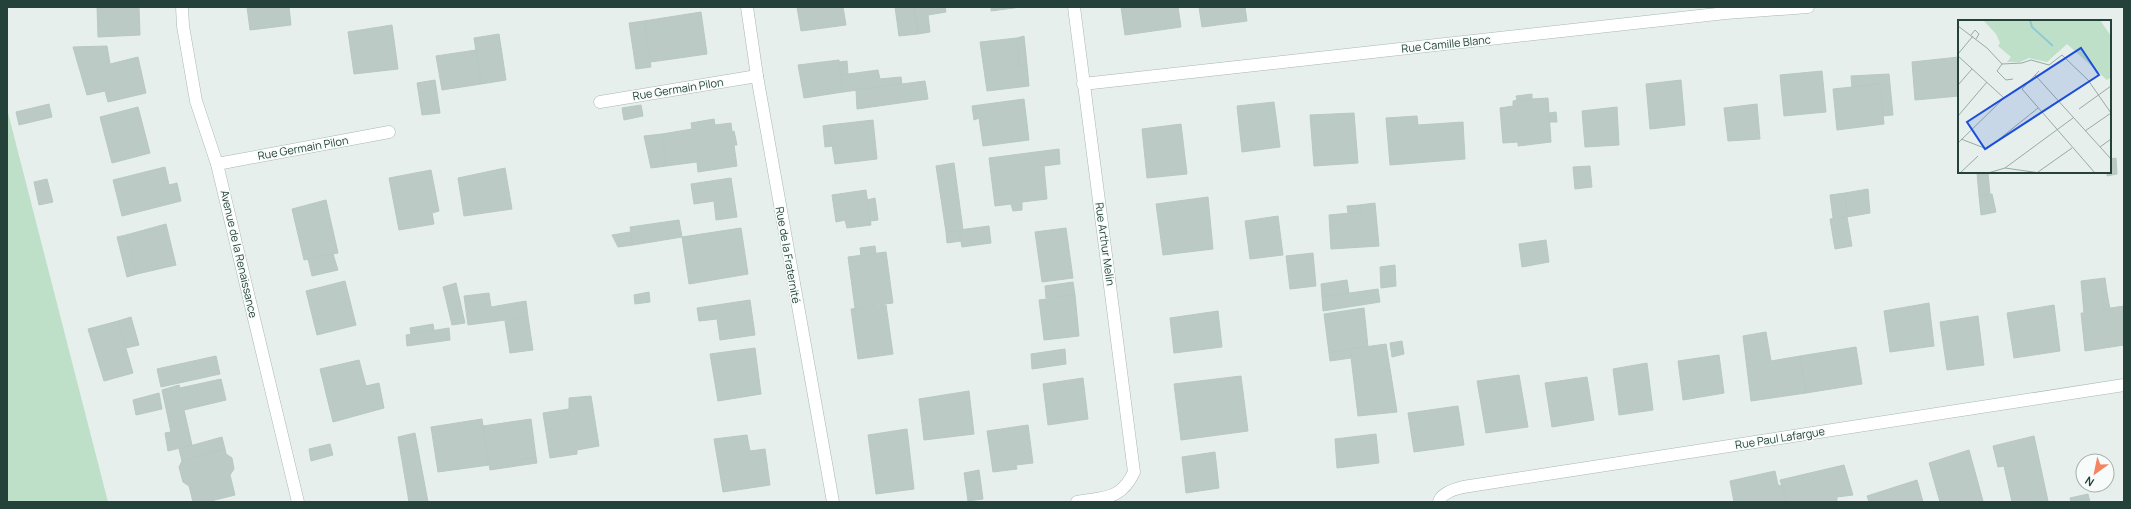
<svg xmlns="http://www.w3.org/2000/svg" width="2131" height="509" viewBox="0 0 2131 509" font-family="Manrope,sans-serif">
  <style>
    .green { fill: #bfe0c8 }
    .building { fill: #bbcac4; stroke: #b8c9c2 }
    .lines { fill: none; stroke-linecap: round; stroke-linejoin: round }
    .minor-casing { stroke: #a8b8b2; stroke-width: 13 }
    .minor { stroke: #fff; stroke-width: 12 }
    .labels { text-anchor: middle; stroke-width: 3; stroke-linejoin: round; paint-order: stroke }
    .street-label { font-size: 11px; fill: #24423a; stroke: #f7fbf9 }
    .inset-river { fill: none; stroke: #8ec9d4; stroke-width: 2 }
    .inset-road { fill: none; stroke: #98aaa4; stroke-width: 1 }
    .view { fill: #1d4ed8; fill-opacity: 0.15; stroke: #1d4ed8; stroke-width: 2 }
    .inset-edge { fill: none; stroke: #24423a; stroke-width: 2 }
  </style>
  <rect width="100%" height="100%" fill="#e6efeb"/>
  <path class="green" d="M7 109 108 502H7Z"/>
  <g class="building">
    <path d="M97 7H139L140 35 98 37Z"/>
    <path d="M247 7H289L291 25 250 30Z"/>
    <path d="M797 7H843L846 25 801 31Z"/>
    <path d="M895 7H914L918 34 899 36Z"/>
    <path d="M914 7H945L946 12 928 15 930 32 918 34Z"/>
    <path d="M991 7H1021L991 11Z"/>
    <path d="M1121 7H1178L1181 27 1125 35Z"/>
    <path d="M1199 7H1245L1247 21 1202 27Z"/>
    <path d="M701 12 707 54 651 62 644 21Z"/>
    <path d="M644 21 651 67 636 69 629 23Z"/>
    <path d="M392 25 398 69 354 74 348 32Z"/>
    <path d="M499 34 506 80 481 84 474 38Z"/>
    <path d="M1024 36 1027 65H1019L1017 38Z"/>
    <path d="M1017 38 1019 65H1027L1029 86 987 91 980 42Z"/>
    <path d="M107 46 110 64 138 57 146 93 108 102 105 91 87 95 73 47Z"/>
    <path d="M476 50 481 84 442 90 436 56Z"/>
    <path d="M1959 57V96L1915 100 1912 62Z"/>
    <path d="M839 60 843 92 804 98 798 65Z"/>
    <path d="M847 61 848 74 841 75 839 62Z"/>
    <path d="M878 70 880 79 901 77 902 84 843 92 841 75Z"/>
    <path d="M1822 71 1826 112 1784 116 1780 75Z"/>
    <path d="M1889 74 1893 115 1883 116 1880 84 1852 87 1851 76Z"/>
    <path d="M435 80 440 113 422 115 417 83Z"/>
    <path d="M1681 80 1685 125 1650 129 1646 84Z"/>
    <path d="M925 81 928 99 857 109 856 90Z"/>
    <path d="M1880 84 1884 124 1837 130 1833 89Z"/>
    <path d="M1532 94V100H1517L1516 96Z"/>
    <path d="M1548 98 1551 142 1518 146V142L1503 143 1500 108 1513 106V101L1517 100Z"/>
    <path d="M1024 99 1029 140 983 146 979 118 974 120 972 106Z"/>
    <path d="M1274 102 1280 147 1242 152 1237 106Z"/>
    <path d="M49 104 52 117 19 125 16 112Z"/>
    <path d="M1757 104 1760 139 1728 141 1724 108Z"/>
    <path d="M641 105 643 116 624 120 622 108Z"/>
    <path d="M138 107 150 153 112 163 100 117Z"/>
    <path d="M1617 107 1619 145 1585 147 1582 111Z"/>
    <path d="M1556 112 1557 122H1550L1549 113Z"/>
    <path d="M1354 113 1358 163 1314 166 1310 115Z"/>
    <path d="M1417 116 1418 125 1463 122 1465 159 1390 165 1386 118Z"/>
    <path d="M714 119 715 125 731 123 732 132 734 131 737 145H734L737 166 698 172 697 162 666 166 662 134 692 129 691 123Z"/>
    <path d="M873 120 877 159 835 164 829 125Z"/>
    <path d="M1181 124 1187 174 1147 178 1142 129Z"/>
    <path d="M829 125 832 146 825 147 823 126Z"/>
    <path d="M662 134 666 166 651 168 644 136Z"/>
    <path d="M1059 149 1060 164 1044 166 1047 199 1022 202V210L1013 211 1011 204 995 206 989 158Z"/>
    <path d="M2116 158 2117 174 2107 176V172H2110V159Z"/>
    <path d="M954 163 963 230 946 232 936 166Z"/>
    <path d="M1590 166 1592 187 1575 189 1573 167Z"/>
    <path d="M165 167 169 185 177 183 181 201 122 216 113 180Z"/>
    <path d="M505 168 512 209 464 216 458 178Z"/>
    <path d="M431 170 439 211 432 213 434 224 399 230 389 178Z"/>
    <path d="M1988 172 1990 195 1979 196 1977 173Z"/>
    <path d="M731 178 737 217 716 220 714 201 694 204 691 184Z"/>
    <path d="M47 179 53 202 39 205 34 182Z"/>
    <path d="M1868 189 1870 213 1847 217 1845 193Z"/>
    <path d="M866 190 871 225 847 228 845 220 836 222 832 195Z"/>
    <path d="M1845 193 1847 217 1833 218 1830 195Z"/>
    <path d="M1992 194 1996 212 1981 215 1979 196Z"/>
    <path d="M1208 197 1213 249 1163 255 1156 204Z"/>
    <path d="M875 198 878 220 870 221 867 200Z"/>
    <path d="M326 200 338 253 304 260 292 209Z"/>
    <path d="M1375 203 1379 246 1331 249 1329 215 1361 212 1359 205Z"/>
    <path d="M1359 205 1361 212 1348 213 1347 206Z"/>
    <path d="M1278 216 1283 255 1250 259 1245 221Z"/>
    <path d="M1847 217 1852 246 1835 249 1830 219Z"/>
    <path d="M679 220 682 237 633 245 630 227Z"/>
    <path d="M166 224 176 265 137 274 126 235Z"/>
    <path d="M989 226 991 243 962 247 959 230Z"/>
    <path d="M741 228 748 274 689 284 682 237Z"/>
    <path d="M1066 228 1073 278 1042 282 1035 232Z"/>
    <path d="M959 230 961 241 947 243 946 232Z"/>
    <path d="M630 232 633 245 618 247 612 235Z"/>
    <path d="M126 235 137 274 127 277 117 237Z"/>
    <path d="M1546 240 1549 262 1522 267 1519 244Z"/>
    <path d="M875 246 876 254 861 256 860 248Z"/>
    <path d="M886 252 893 303 855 308 848 257Z"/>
    <path d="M1313 253 1316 286 1290 289 1286 256Z"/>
    <path d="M333 254 338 270 312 276 308 259Z"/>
    <path d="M1395 265 1396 286 1381 288 1380 267Z"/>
    <path d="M2105 278 2107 293 2102 294 2104 309 2124 306V345L2085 351 2081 313H2084L2081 281Z"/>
    <path d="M1347 280 1349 293 1322 297 1321 284Z"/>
    <path d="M345 281 356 325 317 335 306 291Z"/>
    <path d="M1073 282 1075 295 1046 298 1045 286Z"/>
    <path d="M456 283 465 323 452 325 443 287Z"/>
    <path d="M1378 289 1380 302 1323 311 1322 297Z"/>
    <path d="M649 292 650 302 635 304 634 295Z"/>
    <path d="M489 293 491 307 526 301 528 317 468 325 464 296Z"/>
    <path d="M2107 293 2110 309H2104L2102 294Z"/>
    <path d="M1075 295 1079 336 1044 340 1039 300Z"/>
    <path d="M750 300 755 335 720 340 717 319 699 321 697 308Z"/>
    <path d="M1929 303 1934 346 1890 352 1884 311Z"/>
    <path d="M886 305 893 354 858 359 851 309Z"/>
    <path d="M2054 305 2060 351 2014 358 2007 313Z"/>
    <path d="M1364 308 1368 347 1329 353 1324 314Z"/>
    <path d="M1218 311 1222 347 1174 353 1170 318Z"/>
    <path d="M1978 316 1984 365 1947 370 1940 322Z"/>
    <path d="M131 317 139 345 126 348 118 321Z"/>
    <path d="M528 317 533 350 510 353 505 321Z"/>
    <path d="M118 321 133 373 104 381 88 329Z"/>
    <path d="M433 324 434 330 411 334 410 328Z"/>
    <path d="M449 328 450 340 407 346 406 335Z"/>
    <path d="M1766 332 1771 361 1800 356 1806 393 1751 401 1743 336Z"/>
    <path d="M1402 341 1404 354 1392 357 1390 343Z"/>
    <path d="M1386 344 1397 412 1358 416 1350 349Z"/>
    <path d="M1856 347 1862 384 1806 393 1800 356Z"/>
    <path d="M755 348 761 394 718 401 710 354Z"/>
    <path d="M1065 349 1066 364 1032 369 1031 354Z"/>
    <path d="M1350 349 1351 358 1330 361 1329 353Z"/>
    <path d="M1719 355 1724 393 1683 400 1678 361Z"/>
    <path d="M216 356 220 374 161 387 157 369Z"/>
    <path d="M359 360 366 386 379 383 384 408 333 422 320 369Z"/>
    <path d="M1647 363 1653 410 1619 415 1613 369Z"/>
    <path d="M1519 375 1528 427 1486 433 1477 381Z"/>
    <path d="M1241 376 1248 431 1181 440 1174 384Z"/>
    <path d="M1587 377 1594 420 1552 427 1545 383Z"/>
    <path d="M1083 378 1088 419 1048 425 1043 384Z"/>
    <path d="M221 379 226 400 184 410 192 445 168 451 165 433 171 432 162 390 179 385 180 388Z"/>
    <path d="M969 391 974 434 924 440 919 399Z"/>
    <path d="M159 393 162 409 136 415 133 400Z"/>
    <path d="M591 396 599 446 577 450V454L550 458 543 413 569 409V398Z"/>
    <path d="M1458 406 1464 445 1414 452 1408 413Z"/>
    <path d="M482 419 489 465 438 472 431 427Z"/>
    <path d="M531 419 536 457 521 460 523 465 490 470 483 426Z"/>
    <path d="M1028 425 1033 463 1016 465 1017 469 993 472 987 431Z"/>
    <path d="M907 429 914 489 876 494 868 435Z"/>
    <path d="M415 433 428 502H409L398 437Z"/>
    <path d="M1376 434 1379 463 1337 468 1335 439Z"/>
    <path d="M747 435 750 451 765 449 770 485 723 492 714 439Z"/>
    <path d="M2034 436 2048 501 2012 502 2004 466 1998 467 1993 446Z"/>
    <path d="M222 437 225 449 182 461 179 449Z"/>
    <path d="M330 444 333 455 311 461 309 449Z"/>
    <path d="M225 449 226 454 232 458 234 469 230 475 235 495 207 502H193L189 486 183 482 179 467 182 461Z"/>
    <path d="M1969 450 1983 501 1940 502 1929 463Z"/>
    <path d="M1215 452 1219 488 1186 493 1182 457Z"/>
    <path d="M536 457 537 463 523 465 521 460Z"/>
    <path d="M1844 465 1853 495 1837 497V502H1787L1780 480Z"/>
    <path d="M979 470 983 499 968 501 964 473Z"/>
    <path d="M1775 471 1778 485 1782 486 1787 502H1734L1730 481Z"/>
    <path d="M1917 480 1923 502H1869L1867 496Z"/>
    <path d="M2088 494 2090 502H2071L2070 498Z"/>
  </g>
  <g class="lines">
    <g class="minor-casing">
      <g id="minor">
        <path d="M182 7 183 26 196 101 217 164 298 502"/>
        <path d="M747 7 757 76 833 502"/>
        <path d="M1074 7 1134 472C1121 500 1105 497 1077 502"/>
        <path d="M1083 84 1726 13 1808 7"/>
        <path d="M600 102 757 76"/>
        <path d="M217 164 389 132"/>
        <path d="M1439 502C1441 493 1455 489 1463 487L2124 385"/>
      </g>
    </g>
    <use href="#minor" class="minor"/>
  </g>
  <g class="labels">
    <g class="street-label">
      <text transform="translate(1446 44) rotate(-6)" y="4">Rue Camille Blanc</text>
      <text transform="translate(678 89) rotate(-9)" y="4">Rue Germain Pilon</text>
      <text transform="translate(303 148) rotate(-10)" y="4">Rue Germain Pilon</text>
      <text transform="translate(1105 244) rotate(82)" y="4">Rue Arthur Melin</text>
      <text transform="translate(239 254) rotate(77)" y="4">Avenue de la Renaissance</text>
      <text transform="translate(788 255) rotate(80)" y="4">Rue de la Fraternité</text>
      <text transform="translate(1780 438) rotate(-9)" y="4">Rue Paul Lafargue</text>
    </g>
  </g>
  <g transform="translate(1958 20)">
    <rect width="153" height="153" fill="#e6efeb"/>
    <path d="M25 0H142L153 16V57L149 60 109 24 89 42 71 38 62 42H49L53 37 40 26 42 23 38 14Z" fill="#bfe0c8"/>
    <path class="inset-river" d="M72 0 74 7 95 26"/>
    <path class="inset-road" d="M0 6 29 28 44 44 64 43 73 40 91 45 104 35 130 60 153 93M13 15 17 10 21 14 18 19M0 34 15 16M0 36 46 78 0 123M44 44 39 51 48 60 55 59M81 51 64 69 137 153M77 55 153 139M0 65 14 49M121 89 153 66M0 96 29 62M127 111 153 93M3 119 29 129 80 88M142 127 153 119M47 148 115 98M80 152 114 128M2 153 20 136M30 153 47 148 82 153"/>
    <path class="view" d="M123 28 141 55 27 129 9 102Z"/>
    <rect width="153" height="153" class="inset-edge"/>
  </g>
  <rect width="2131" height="509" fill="none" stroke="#24423a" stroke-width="16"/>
  <g transform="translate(2095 473) rotate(213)"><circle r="19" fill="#f7fbf9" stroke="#a3b1ad"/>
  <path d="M0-3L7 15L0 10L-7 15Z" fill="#f4845f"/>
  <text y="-6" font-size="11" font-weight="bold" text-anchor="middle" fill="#24423a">N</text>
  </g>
</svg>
